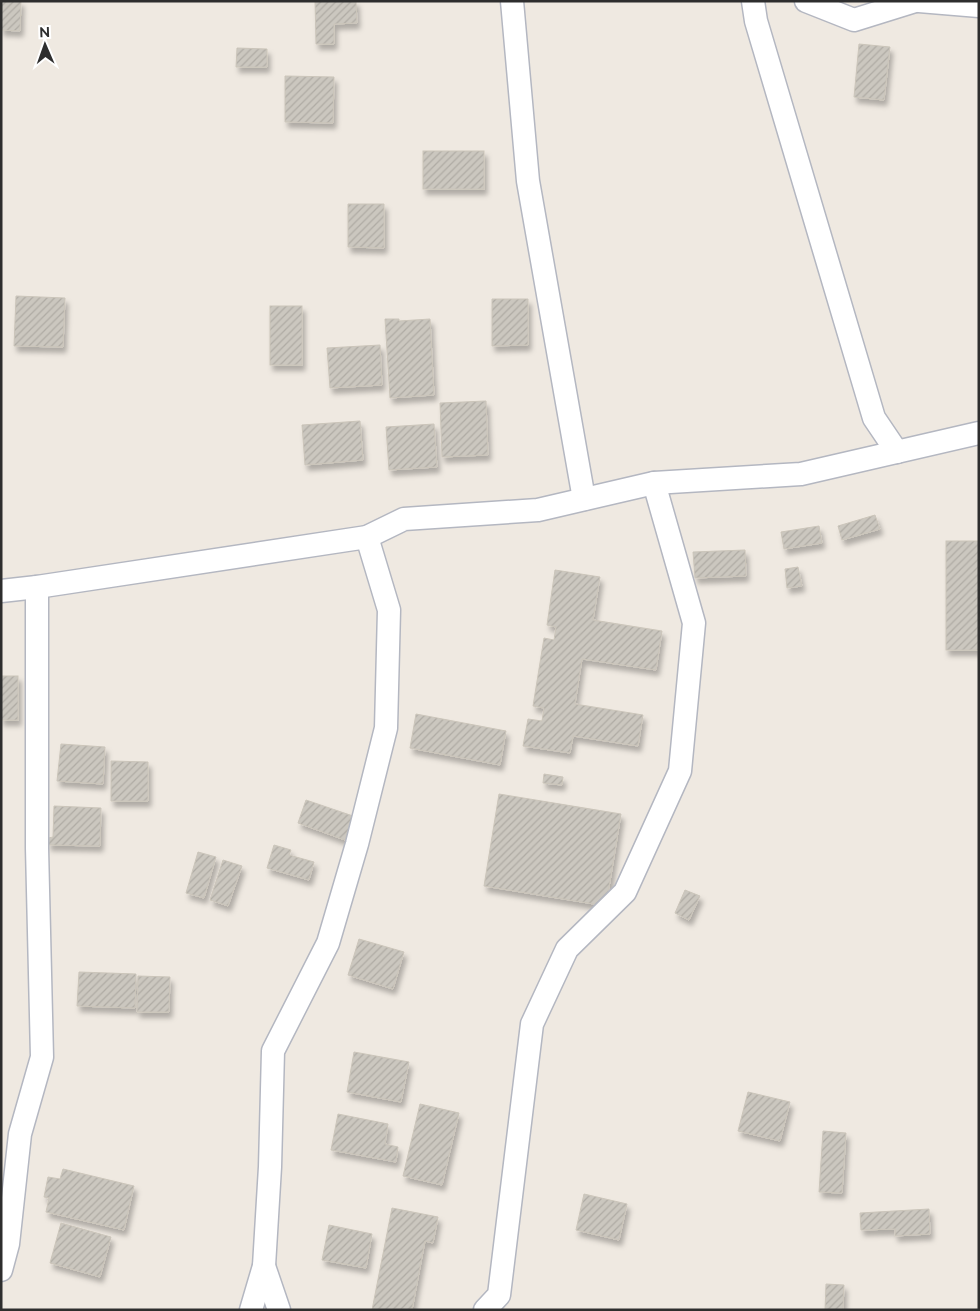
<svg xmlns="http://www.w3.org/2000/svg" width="980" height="1311" viewBox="0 0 980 1311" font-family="Raleway,sans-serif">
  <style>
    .building { fill: url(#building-hatch); stroke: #cbc5ba; filter: url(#shadow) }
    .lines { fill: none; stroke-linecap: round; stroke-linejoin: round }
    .street-casing { stroke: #b4b7c1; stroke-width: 25 }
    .street { stroke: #fff; stroke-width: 22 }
  </style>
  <defs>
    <pattern id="building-hatch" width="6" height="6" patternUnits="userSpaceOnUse" patternTransform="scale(1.25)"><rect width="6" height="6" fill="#cbc7bf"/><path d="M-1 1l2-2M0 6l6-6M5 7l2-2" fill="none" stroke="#afaba4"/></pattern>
    <filter id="shadow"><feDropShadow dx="3" dy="5.5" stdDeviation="2.5" flood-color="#0004"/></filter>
  </defs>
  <rect width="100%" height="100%" fill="#efe9e1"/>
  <g class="building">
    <path d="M1 1H21L20 31 1 30Z"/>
    <path d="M315 1H356L357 23 334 24V44H316Z"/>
    <path d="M859 44 890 47 884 100 854 97Z"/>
    <path d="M237 48 267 49V67H236Z"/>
    <path d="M285 76 334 77 333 123 285 122Z"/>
    <rect x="423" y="151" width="61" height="38"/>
    <path d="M348 204H384V248L348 247Z"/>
    <path d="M16 296 65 298 63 347 14 346Z"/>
    <path d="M492 299H528V345L492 346Z"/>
    <rect x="270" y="306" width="32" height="59"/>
    <path d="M385 319H399V321L430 319 434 395 390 398Z"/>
    <path d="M380 345 382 385 330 388 327 348Z"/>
    <path d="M486 401 488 455 442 457 440 403Z"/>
    <path d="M360 421 363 460 305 465 302 425Z"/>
    <path d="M434 424 437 467 389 470 386 427Z"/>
    <path d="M875 515 880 529 842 540 838 526Z"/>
    <path d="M819 526 822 543 784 549 781 532Z"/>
    <rect x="946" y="541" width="33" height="109"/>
    <path d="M745 550 746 576 695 578 693 552Z"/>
    <path d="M798 567 802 586 787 588 785 569Z"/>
    <path d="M555 570 600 577 593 620 662 631 656 670 582 659 575 704 643 715 638 746 573 736 570 753 523 746 528 719 542 721 544 708 533 706 544 638 554 640 556 627 547 625Z"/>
    <rect x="1" y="676" width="17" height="44"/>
    <path d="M416 714 506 731 500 765 410 748Z"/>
    <path d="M61 744 105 747 103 784 57 781Z"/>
    <path d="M111 761 148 762V801H111Z"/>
    <path d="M544 774 563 777 562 785 543 783Z"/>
    <path d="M499 794 621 814 606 906 484 886Z"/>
    <path d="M306 800 353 816 345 840 298 823Z"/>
    <path d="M54 806 101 808 100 846 48 845V838L53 837Z"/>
    <path d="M274 845 291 850 289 855 314 862 309 880 267 868Z"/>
    <path d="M198 852 216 857 204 898 186 893Z"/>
    <path d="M223 860 242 866 228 906 210 900Z"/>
    <path d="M685 890 700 896 689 920 675 913Z"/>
    <path d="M359 939 404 952 393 989 348 975Z"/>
    <path d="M79 972 136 974 135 1008 77 1006Z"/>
    <path d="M138 976 170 977 169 1012H137Z"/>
    <path d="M354 1052 409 1062 401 1102 347 1092Z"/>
    <path d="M748 1092 790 1102 780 1141 738 1131Z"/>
    <path d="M420 1104 459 1113 442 1185 403 1176Z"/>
    <path d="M338 1114 388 1124 385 1144 398 1147 396 1162 331 1150Z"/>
    <path d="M823 1131 846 1133 842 1193 819 1192Z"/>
    <path d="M63 1169 134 1186 124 1230 46 1212 49 1198 44 1197 48 1177 60 1179Z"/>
    <path d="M584 1194 627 1204 619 1240 576 1230Z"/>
    <path d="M392 1208 438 1217 433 1243 425 1241 412 1310H372Z"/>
    <path d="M929 1209 930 1234 895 1236V1229L861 1230 860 1213Z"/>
    <path d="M61 1223 111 1237 100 1277 50 1263Z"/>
    <path d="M329 1225 372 1234 366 1268 322 1260Z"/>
    <path d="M826 1284 844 1285 843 1310H825Z"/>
  </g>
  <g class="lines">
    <g class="street-casing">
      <g id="street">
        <path d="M512 1 528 181 584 499"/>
        <path d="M753 1 756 21 874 418 897 452"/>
        <path d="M806 1 854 20 915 1"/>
        <path d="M919 1 979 6"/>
        <path d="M1 591 37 587 367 537 404 519 538 510 654 483 801 474 979 433"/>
        <path d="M264 1266 279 1310"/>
        <path d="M1 1270 8 1244 20 1134 42 1057 37 848V587"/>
        <path d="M251 1310 264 1266 270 1167 273 1051 328 943 357 844 386 728 389 610 367 537"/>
        <path d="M485 1310 499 1295 532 1024 567 949 625 892 680 771 694 623 654 483"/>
      </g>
    </g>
    <use href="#street" class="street"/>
  </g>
  <rect width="980" height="1311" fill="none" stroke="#2e2e2e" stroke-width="5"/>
  <g transform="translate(45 45) rotate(358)" stroke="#ffffff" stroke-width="4" paint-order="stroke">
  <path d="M0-4L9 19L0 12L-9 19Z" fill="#2e2e2e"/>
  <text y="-8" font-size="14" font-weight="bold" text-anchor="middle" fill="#2e2e2e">N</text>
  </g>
</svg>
